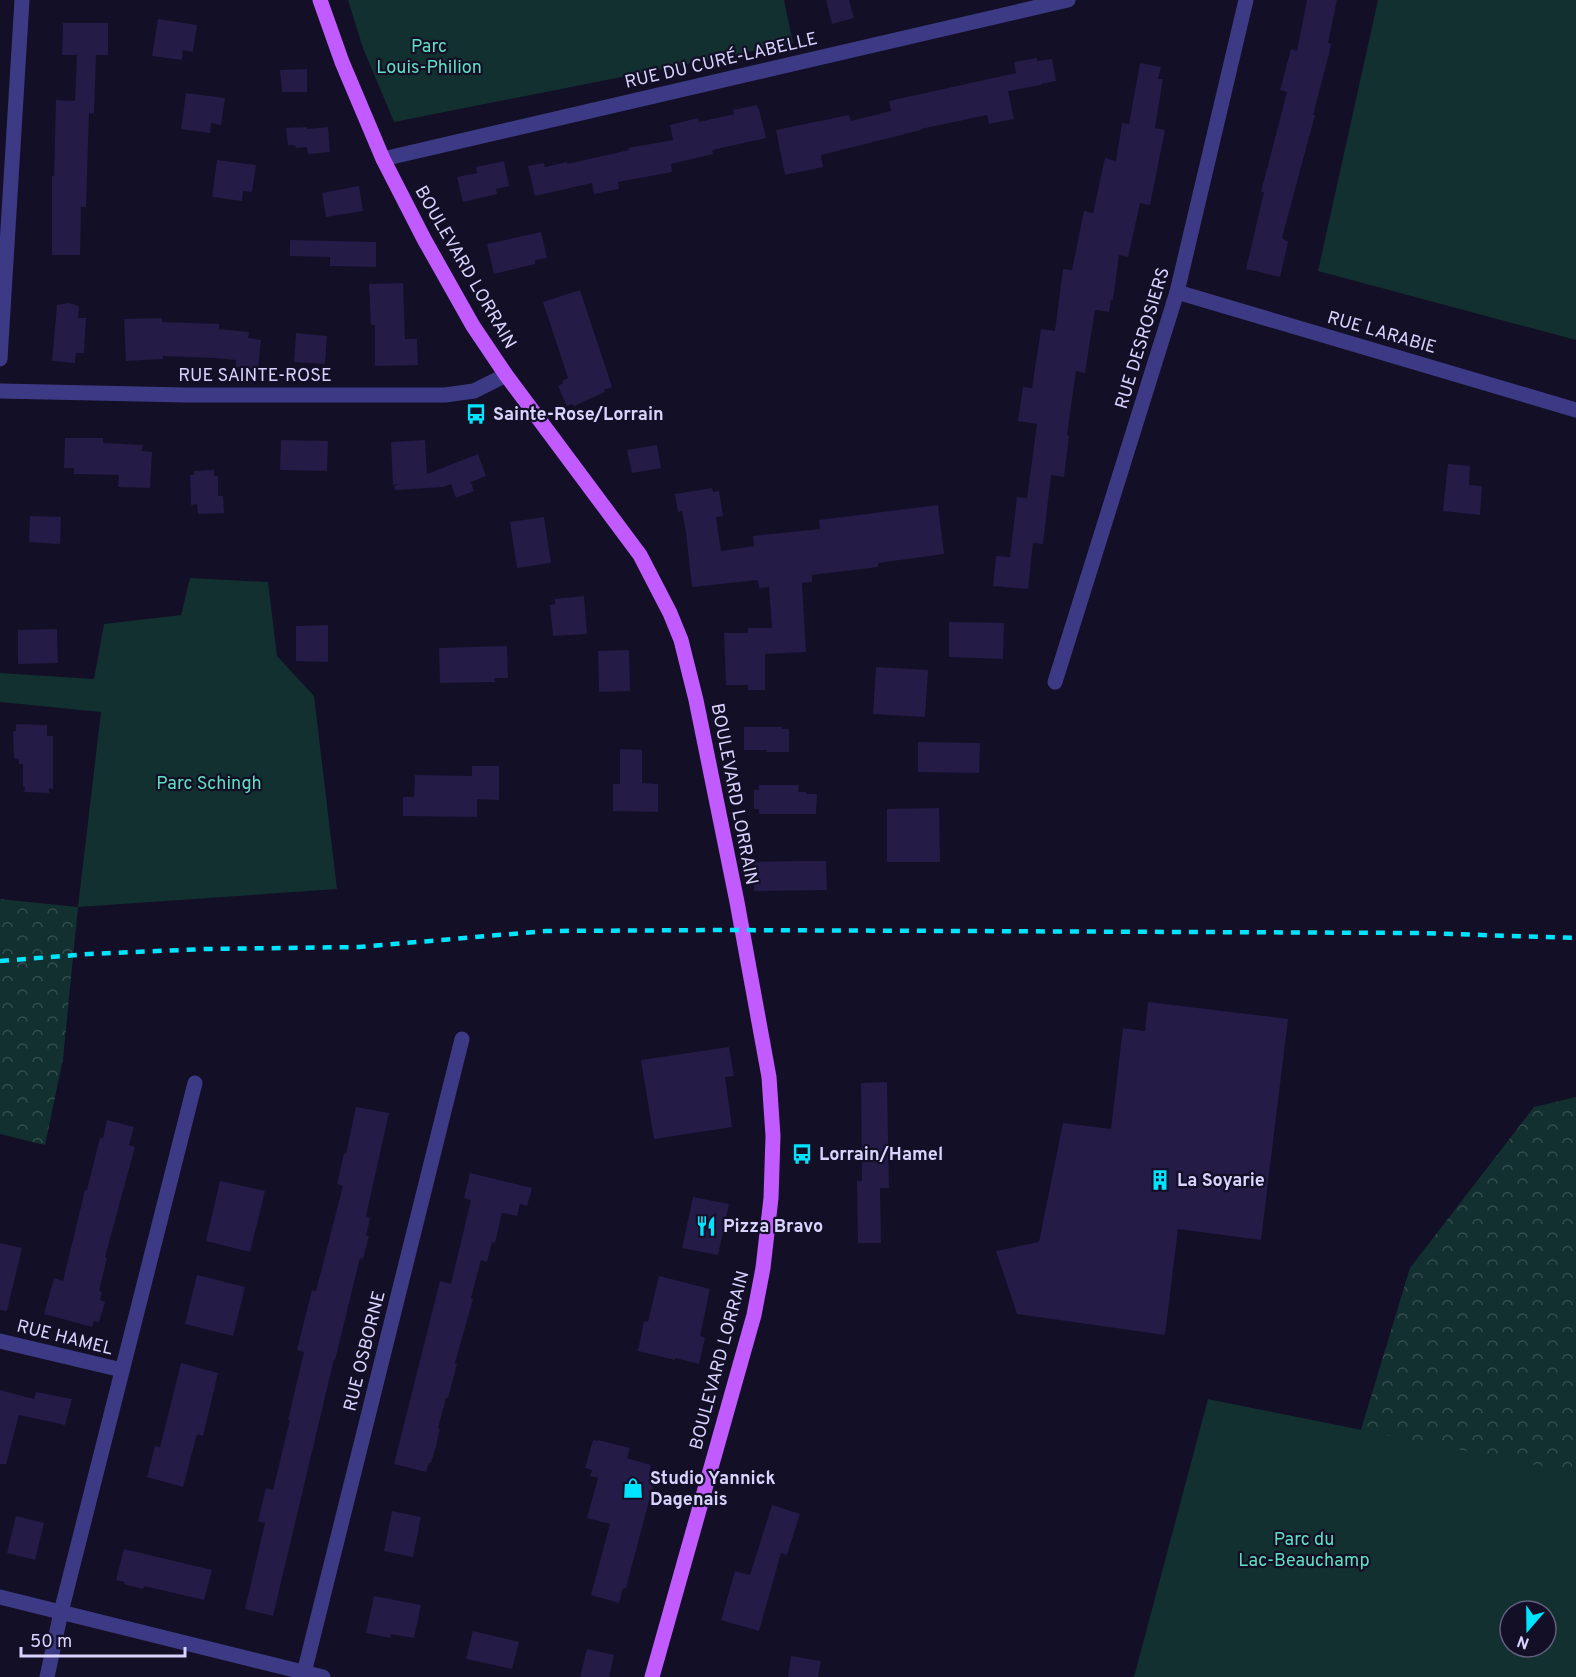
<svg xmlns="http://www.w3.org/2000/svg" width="1576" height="1677" viewBox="0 0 1576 1677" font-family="Overpass,sans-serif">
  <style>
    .forest { fill: url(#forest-crowns); fill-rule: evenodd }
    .green { fill: #12302f; fill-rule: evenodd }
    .building { fill: #241b47 }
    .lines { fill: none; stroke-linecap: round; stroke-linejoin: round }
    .minor { stroke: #3d3a85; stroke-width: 15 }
    .major { stroke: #c25bff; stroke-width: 15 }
    .rail { stroke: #00e5ff; stroke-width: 4.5; stroke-dasharray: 9 8; stroke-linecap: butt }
    .labels { text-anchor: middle; stroke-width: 4.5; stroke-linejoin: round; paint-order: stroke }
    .park-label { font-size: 18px; fill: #5fe0c0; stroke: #130f26 }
    .street-label { font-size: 18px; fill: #d9d4ff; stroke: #130f26 }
    .poi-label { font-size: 18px; font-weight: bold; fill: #d9d4ff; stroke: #130f26; text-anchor: start }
  </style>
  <defs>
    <pattern id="forest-crowns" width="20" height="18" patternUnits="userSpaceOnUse" patternTransform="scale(1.5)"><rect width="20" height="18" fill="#12302f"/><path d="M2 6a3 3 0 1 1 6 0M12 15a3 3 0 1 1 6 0" fill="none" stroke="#344d4e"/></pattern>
  </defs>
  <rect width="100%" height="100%" fill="#130f26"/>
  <g class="forest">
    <path d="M0 899 78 907 63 1059 45 1145 0 1134Z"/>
    <path d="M1576 1097V1677H1354L1322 1558 1410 1268 1534 1107ZM1510 1611H1546V1647H1510Z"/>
  </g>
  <g class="green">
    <path d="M348 0H784L793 43 394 122 363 48Z"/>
    <path d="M1378 0H1576V340L1318 271Z"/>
    <path d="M190 578 268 582 277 656 314 696 337 889 78 907 101 712 0 702V673L94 679 104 624 181 615Z"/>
    <path d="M1208 1399 1570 1472 1576 1454V1677H1134ZM1510 1611H1546V1647H1510Z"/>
  </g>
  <g class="building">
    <path d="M826 0H849L854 18 832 24Z"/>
    <path d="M1307 0H1337L1328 43 1331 44 1329 54 1313 115H1315L1282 238 1288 242 1280 277 1246 269 1264 192H1261L1287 92 1280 90 1291 49 1297 51Z"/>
    <path d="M158 19 197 25 193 52 183 50 182 60 152 56Z"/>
    <path d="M63 23H108V55H96L94 114 89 113 86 207H81L80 255H52V176H54L56 100 75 101 77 55H62Z"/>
    <path d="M1037 58V61L1052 59 1056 81 1041 84V85L1008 91 1014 119 989 124 987 115 921 129V130L821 155 823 167 785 175 776 130 849 115 851 121 891 111 889 101 1016 73 1014 62Z"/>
    <path d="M1140 63 1161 67 1158 79H1163L1155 128 1165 130 1150 205 1140 203 1128 257 1119 255 1113 300H1111L1109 312 1095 310 1085 373 1076 371 1067 435 1069 436 1064 477 1051 475 1043 544 1033 543 1028 589 993 586 996 556 1010 557 1017 497 1027 498 1037 424 1018 421 1023 387 1032 388 1041 329 1055 331 1063 269 1072 270 1084 211 1093 213 1105 158 1116 161 1122 123 1129 124Z"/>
    <path d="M307 69V92H282L280 70Z"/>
    <path d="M186 93 225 98 221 125 211 123 210 133 181 129Z"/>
    <path d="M757 105 758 109H759L766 138 716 149 712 151 713 154 671 164 672 172 618 182 619 189 594 194 592 183 535 196 528 166 544 163 545 167 567 162V164L629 150 628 148 673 140 670 125 698 118 699 122 734 114 733 110Z"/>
    <path d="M307 127V129L328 127 330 152 308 154 307 147 296 148 295 145H288L286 128Z"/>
    <path d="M217 160 256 165 252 192 243 191 242 201 212 197Z"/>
    <path d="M504 161 509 186 496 189 497 194 463 202 457 177 477 173 476 167Z"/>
    <path d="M359 186 363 211 326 217 322 193Z"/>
    <path d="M541 232 547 258 535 260V264L494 274 487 244Z"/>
    <path d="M290 240 376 242V267L330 266V257L290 256Z"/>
    <path d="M403 283 405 339H417L418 365 375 366V325H371L369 284Z"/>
    <path d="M580 290 612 387 604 390 605 392 574 406 572 404 567 406 558 386 563 383 562 381 568 378 543 302Z"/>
    <path d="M69 303 79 306 78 318H86L84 353H76L75 363 52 361 57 305Z"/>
    <path d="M162 318V322L219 324V329L249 332 248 338 261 340 258 369 236 367V360L214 358 163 356V359L126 361 124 319Z"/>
    <path d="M296 333 327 336 325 364 294 362Z"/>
    <path d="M65 438H103V443L143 445 142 451 152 452 150 488 118 487 119 475 74 474V468H64Z"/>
    <path d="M281 440 328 441 327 471 280 470Z"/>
    <path d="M425 440 427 474 478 454 486 476 471 482 474 491 456 498 451 484 443 487 395 490 394 486 399 484 393 485 391 442Z"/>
    <path d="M657 445 661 468 632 473 627 450Z"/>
    <path d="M1448 464 1470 466 1469 485 1482 486 1480 515 1443 511Z"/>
    <path d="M214 470V476H218V496H223L224 513 198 514 197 504 191 505 190 475H194V471Z"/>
    <path d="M712 488 713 492 719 491 723 516 716 517 721 551 754 546 753 536 820 529 819 520 938 505 944 554 878 563V567L812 575V582L802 583 806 652 765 654V690H748V685H726L724 633H748V628H772L769 587 759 588 758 580 692 587 686 533 682 511 678 512 675 494Z"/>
    <path d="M30 516 61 517 60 544 29 542Z"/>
    <path d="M544 517 551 563 517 568 510 522Z"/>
    <path d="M584 596 587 634 553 636 550 605 555 604V599Z"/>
    <path d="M949 622 1004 623 1003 659 949 657Z"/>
    <path d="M328 625V662L296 661V626Z"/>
    <path d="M57 629 58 663 18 664V630Z"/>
    <path d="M507 646 508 678H494L495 682 440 683 439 648Z"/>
    <path d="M629 650 630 691 599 692 598 651Z"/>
    <path d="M876 667 928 670 925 717 873 714Z"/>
    <path d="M16 724 47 725V736H53V789L49 788V793L24 792 25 787H23V764H19V759L14 758 13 731H16Z"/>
    <path d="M744 727H782V729H789V752H766L767 750H744Z"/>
    <path d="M918 742 980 743 979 773 918 772Z"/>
    <path d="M620 749 642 750V783L658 784V812L613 811V784H620Z"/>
    <path d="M472 766H499V800L477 799V817L403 816V797H414L415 775 472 776Z"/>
    <path d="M759 785H799L798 792H806V794H817L816 814H759V809H754V790H759Z"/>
    <path d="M939 808 940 862H887V809Z"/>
    <path d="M798 861H826L827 890 754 891V862Z"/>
    <path d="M1148 1002 1288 1019 1261 1240 1178 1229 1165 1335 1017 1314 996 1251 1039 1242 1063 1123 1111 1129 1123 1028 1145 1031Z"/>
    <path d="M729 1047 734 1076 725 1077 732 1127 654 1139 641 1060Z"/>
    <path d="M887 1082 889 1188H880L881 1243H858L857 1181H862L861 1083Z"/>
    <path d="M356 1107 389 1113 366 1216 370 1218 366 1236H369L363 1259 360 1258 335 1360 334 1359 273 1616 245 1609 265 1523 258 1521 266 1488 273 1490 290 1420H288L304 1352 297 1350 312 1290 316 1291 343 1186 337 1184 344 1153 346 1154Z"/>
    <path d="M107 1120 134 1127 129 1145 135 1147 105 1257 107 1258 99 1291 102 1292 100 1300 105 1302 99 1322 94 1321 92 1327 44 1314 54 1278 63 1281 85 1190H87L100 1138H103Z"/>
    <path d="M470 1173 532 1188 527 1206 520 1204 517 1216 502 1213 495 1243 492 1242 487 1262 481 1260 471 1298 473 1299 455 1363 457 1364 448 1398H446L438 1428 440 1429 436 1446 431 1463H429L426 1472 394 1464 440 1281 451 1284 471 1200 464 1198Z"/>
    <path d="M220 1181 265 1191 250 1252 206 1241Z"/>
    <path d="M693 1197 729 1204 718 1255 682 1248Z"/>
    <path d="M0 1243 22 1248 7 1311 0 1310Z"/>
    <path d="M197 1275 245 1287 233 1336 185 1324Z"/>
    <path d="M659 1276 710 1289 700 1336 705 1338 699 1364 675 1358V1360L638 1351 644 1321 648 1322Z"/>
    <path d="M181 1363 218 1373 203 1436 197 1434 183 1487 147 1477 155 1446 160 1447Z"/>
    <path d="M0 1390 34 1399 36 1392 72 1399 65 1425 19 1415 6 1464H0Z"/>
    <path d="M593 1440 598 1441V1440L630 1448 627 1458 651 1465 649 1476 655 1478 626 1588H623L619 1603 591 1595 610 1524 587 1518 598 1478 590 1476 592 1470 585 1468Z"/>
    <path d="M772 1505 800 1514 787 1555 781 1553 759 1631 721 1620 735 1571 750 1575Z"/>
    <path d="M392 1511 421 1517 413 1557 384 1551Z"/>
    <path d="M16 1516 44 1523 35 1560 7 1553Z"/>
    <path d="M124 1549 212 1570 204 1600 144 1586 143 1589 124 1584 125 1582 116 1580Z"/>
    <path d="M374 1596 421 1605 414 1638 391 1634 390 1638 366 1633Z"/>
    <path d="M473 1631 519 1642 512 1669 466 1659Z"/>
    <path d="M587 1649 614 1655 609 1677H580Z"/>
    <path d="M791 1656 821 1661 818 1677H788Z"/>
  </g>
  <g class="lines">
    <g class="minor">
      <path d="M383 159 1068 0"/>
      <path d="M1177 292 1576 410"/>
      <path d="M0 359 22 0"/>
      <path d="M0 391 186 395H445L474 391 506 375"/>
      <path d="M1055 682 1177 292 1246 0"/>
      <path d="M0 1341 122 1370"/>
      <path d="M0 1597 323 1677"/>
      <path d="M47 1677 61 1612 195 1083"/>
      <path d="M303 1677 462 1039"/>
    </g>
    <path class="major" d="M320 0 342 62 383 159 424 239 473 326 506 375 640 555 670 613 681 640 696 700 737 902 769 1077 773 1136 771 1198 763 1268 754 1315 652 1677"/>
    <path class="rail" d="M0 961 89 954 205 949 359 947 546 931 724 930 1420 933 1576 938"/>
  </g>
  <defs>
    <g id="bus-bare" transform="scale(1.62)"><path d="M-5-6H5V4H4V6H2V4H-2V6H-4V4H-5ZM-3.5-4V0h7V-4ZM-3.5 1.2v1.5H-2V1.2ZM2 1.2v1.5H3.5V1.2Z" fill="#00e5ff" stroke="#130f26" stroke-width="2.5" paint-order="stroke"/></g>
    <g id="building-bare" transform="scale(1.62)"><path d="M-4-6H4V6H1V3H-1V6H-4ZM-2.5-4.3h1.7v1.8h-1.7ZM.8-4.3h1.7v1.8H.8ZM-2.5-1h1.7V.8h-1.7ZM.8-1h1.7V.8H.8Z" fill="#00e5ff" stroke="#130f26" stroke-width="2.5" paint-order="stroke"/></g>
    <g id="restaurant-bare" transform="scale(1.62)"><path d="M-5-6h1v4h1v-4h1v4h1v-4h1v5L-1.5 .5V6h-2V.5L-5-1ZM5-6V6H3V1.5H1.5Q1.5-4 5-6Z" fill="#00e5ff" stroke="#130f26" stroke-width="2.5" paint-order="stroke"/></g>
    <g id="shop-bare" transform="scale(1.62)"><path d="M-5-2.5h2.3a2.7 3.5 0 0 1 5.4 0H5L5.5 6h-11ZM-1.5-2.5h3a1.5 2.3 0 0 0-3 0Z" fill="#00e5ff" stroke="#130f26" stroke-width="2.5" paint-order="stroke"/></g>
  </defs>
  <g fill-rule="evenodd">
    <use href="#bus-bare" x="476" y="414"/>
    <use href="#bus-bare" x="802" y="1154"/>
    <use href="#building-bare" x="1160" y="1180"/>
    <use href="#restaurant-bare" x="706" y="1226"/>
    <use href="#shop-bare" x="633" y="1488"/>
  </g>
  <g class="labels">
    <g class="park-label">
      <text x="429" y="52">Parc<tspan x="429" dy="21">Louis-Philion</tspan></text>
      <text x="209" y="789">Parc Schingh</text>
      <text x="1304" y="1545">Parc du<tspan x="1304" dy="21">Lac-Beauchamp</tspan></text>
    </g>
    <g class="street-label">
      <text transform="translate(721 60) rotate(-13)" y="6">RUE DU CURÉ-LABELLE</text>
      <text transform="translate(466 267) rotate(60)" y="6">BOULEVARD LORRAIN</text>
      <text transform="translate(1382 332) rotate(16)" y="6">RUE LARABIE</text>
      <text transform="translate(1142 338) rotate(-73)" y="6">RUE DESROSIERS</text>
      <text x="255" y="381">RUE SAINTE-ROSE</text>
      <text transform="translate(735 794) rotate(79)" y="6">BOULEVARD LORRAIN</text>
      <text transform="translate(65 1337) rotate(14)" y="6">RUE HAMEL</text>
      <text transform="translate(364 1351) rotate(-76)" y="6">RUE OSBORNE</text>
      <text transform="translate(719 1360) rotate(-75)" y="6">BOULEVARD LORRAIN</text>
    </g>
    <g class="poi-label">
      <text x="493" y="420">Sainte-Rose/Lorrain</text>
      <text x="819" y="1160">Lorrain/Hamel</text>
      <text x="1177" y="1186">La Soyarie</text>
      <text x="723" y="1232">Pizza Bravo</text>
      <text x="650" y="1484">Studio Yannick<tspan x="650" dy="21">Dagenais</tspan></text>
    </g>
  </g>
  <g transform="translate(1528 1629) rotate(200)"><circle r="28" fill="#130f26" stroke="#625e7d" stroke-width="1.5"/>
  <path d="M0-4.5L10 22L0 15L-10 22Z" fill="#00e5ff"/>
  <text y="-9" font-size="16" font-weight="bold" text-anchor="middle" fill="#d9d4ff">N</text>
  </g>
  <path d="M21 1647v9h164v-9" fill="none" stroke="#d9d4ff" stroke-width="3"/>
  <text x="30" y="1647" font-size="18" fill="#d9d4ff" stroke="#130f26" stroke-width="4.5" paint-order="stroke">50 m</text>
</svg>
